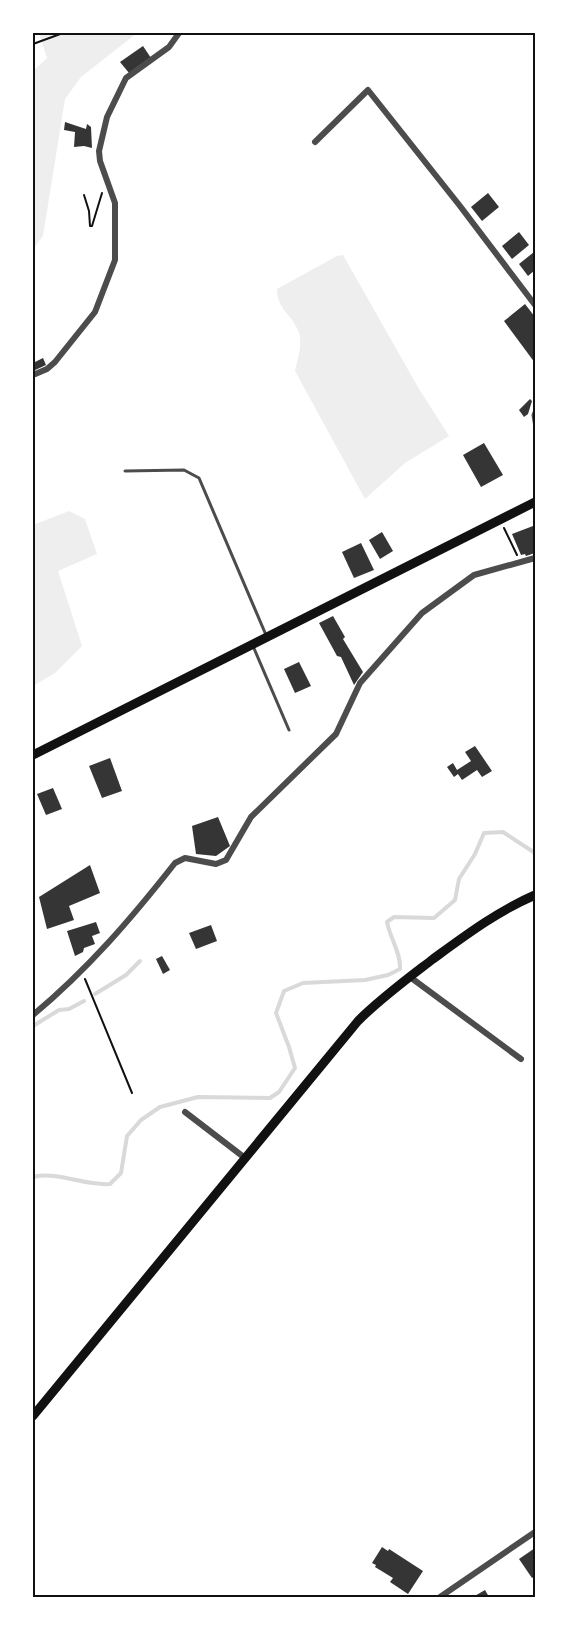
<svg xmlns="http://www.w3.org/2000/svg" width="568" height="1630" viewBox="0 0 568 1630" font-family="Jost,sans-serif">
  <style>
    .green { fill: #eee }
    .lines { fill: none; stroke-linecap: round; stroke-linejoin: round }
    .stream { stroke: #d9d9d9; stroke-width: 4 }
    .building { fill: #353535 }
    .path { stroke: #111; stroke-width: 2 }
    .service { stroke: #4c4c4c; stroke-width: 3 }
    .minor { stroke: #4c4c4c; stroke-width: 6 }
    .secondary { stroke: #111; stroke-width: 9 }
    .primary { stroke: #111; stroke-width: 9 }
    .neatline { fill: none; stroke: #111; stroke-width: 2 }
  </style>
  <rect width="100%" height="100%" fill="#fff"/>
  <g class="green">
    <path d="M39 33H137L81 77 65 99 43 236 33 249V71L47 58Z"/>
    <path d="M343 255 419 389 449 436 405 463 365 499 295 371C298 357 304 341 297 328 289 312 277 308 277 289L337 256Z"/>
    <path d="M69 511 85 519 97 554 58 571 82 646 55 673 33 686V525Z"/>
  </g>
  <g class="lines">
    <g class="stream">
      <path d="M95 994 126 975 140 961"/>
      <path d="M33 1026 59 1010 69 1009 84 1001"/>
      <path d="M33 1177C59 1171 83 1186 110 1184L121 1173 127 1136 141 1120 160 1107 198 1097 270 1098 279 1092 295 1068 289 1047 276 1013 284 991 303 983 365 980 388 975 400 969C401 953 390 938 387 922L394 917 434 918 455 900 459 879 475 854 484 833 503 832 535 853"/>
      <path d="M534 1597 535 1595"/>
    </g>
  </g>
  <g class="building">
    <path d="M143 46 151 58 129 73 120 62Z"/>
    <path d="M65 122 86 129 87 124 91 127 92 148 84 146 74 147 75 132 64 130Z"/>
    <path d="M488 193 499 207 482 221 471 207Z"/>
    <path d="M519 232 529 245 512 259 502 246Z"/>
    <path d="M534 252 535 270 528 276 519 264Z"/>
    <path d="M525 304 535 317V363L504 321Z"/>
    <path d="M43 358 46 365 33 371V363Z"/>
    <path d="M530 399 532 401 528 414 524 417 519 410Z"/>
    <path d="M484 443 503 475 481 487 463 455Z"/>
    <path d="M533 526 535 531V553L526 556 525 554 521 555 512 534Z"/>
    <path d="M382 532 393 551 380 559 369 540Z"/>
    <path d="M361 543 374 570 354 578 342 552Z"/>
    <path d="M333 616 345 637 343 639 363 672 354 685 341 657 337 656 319 623Z"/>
    <path d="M299 662 311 686 295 693 284 669Z"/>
    <path d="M475 746 492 771 482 777 477 770 462 780 458 774 454 777 447 767 453 763 457 770 471 761 465 752Z"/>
    <path d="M110 758 122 791 102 798 89 766Z"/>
    <path d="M53 788 62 809 46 815 37 794Z"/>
    <path d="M218 817 230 846 216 856 196 854 192 826Z"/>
    <path d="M90 865 100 893 69 906 74 920 47 929 39 897Z"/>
    <path d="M96 922 100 933 92 936 95 944 84 948 83 952 75 956 67 931Z"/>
    <path d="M211 925 217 941 196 949 189 933Z"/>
    <path d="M162 956 170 970 163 974 156 959Z"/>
    <path d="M382 1547 388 1551 389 1549 423 1571 408 1594 390 1582 393 1578 375 1567 376 1565 372 1563Z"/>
    <path d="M535 1548V1576L532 1578 519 1559Z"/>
    <path d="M485 1590 489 1597H473Z"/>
  </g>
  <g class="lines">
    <g class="path">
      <path d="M33 44 63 33"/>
      <path d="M84 195 89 211 90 226H92L102 193"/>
      <path d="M504 528 517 555"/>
      <path d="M85 979 132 1093"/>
    </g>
    <g class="service">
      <path d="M535 410 533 415 535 427"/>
      <path d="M125 471 184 470 199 478 266 635"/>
      <path d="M253 646 289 730"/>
    </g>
    <g class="minor">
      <path d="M315 142 368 90 460 206 535 305"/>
      <path d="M33 375 47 369 55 362 95 312 115 260V203L100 161 99 151 107 117 126 78 169 47 179 33"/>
      <path d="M410 977 521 1059"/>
      <path d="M33 1015C88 969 131 919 175 863L185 858 216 864 226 860 251 817 336 734 360 683 422 613 474 575 535 558"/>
      <path d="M185 1112 245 1158"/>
      <path d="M440 1597 535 1532"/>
    </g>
    <path class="secondary" d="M33 1416 358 1021C381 998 407 979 433 959 466 935 498 911 535 895"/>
    <path class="primary" d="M33 755 535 502"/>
  </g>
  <rect width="568" height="1630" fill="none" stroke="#ffffff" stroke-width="69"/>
  <rect x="34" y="34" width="500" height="1562" class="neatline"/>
</svg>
